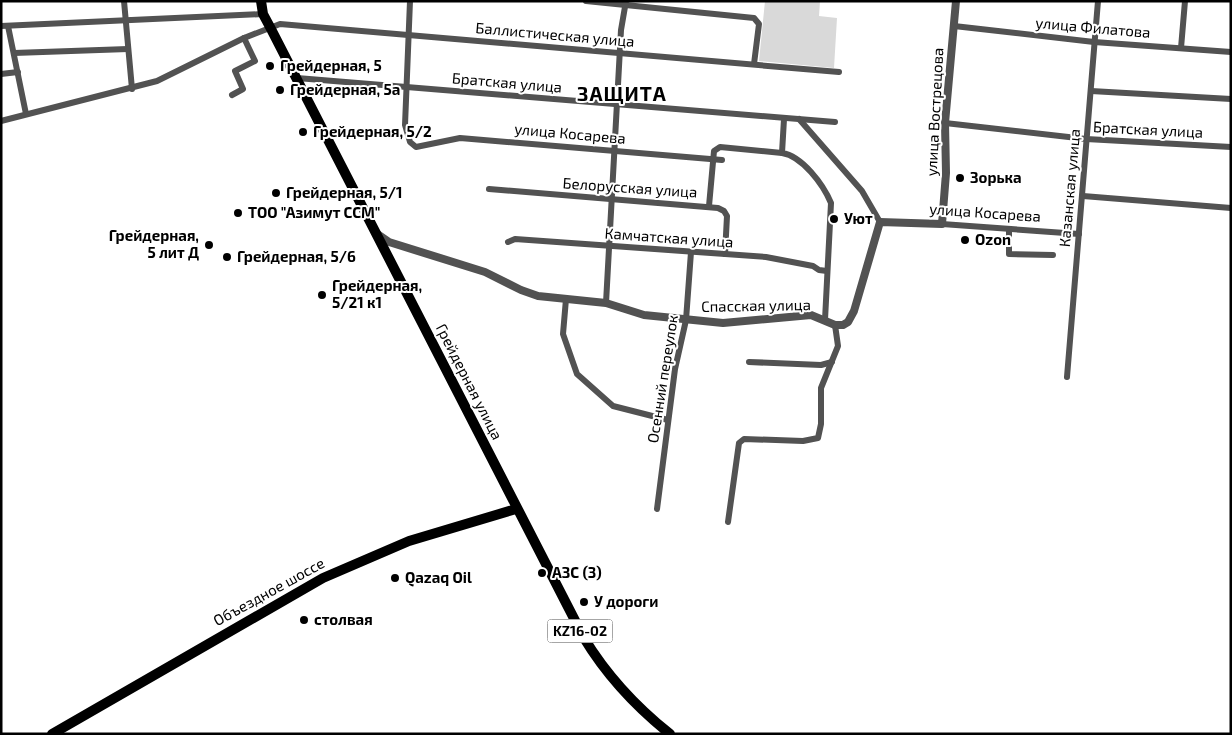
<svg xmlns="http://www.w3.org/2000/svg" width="1232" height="735" viewBox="0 0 1232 735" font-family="'Exo 2',sans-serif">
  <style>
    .green { fill: #d9d9d9 }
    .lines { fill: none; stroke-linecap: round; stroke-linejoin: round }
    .minor { stroke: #525252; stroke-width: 6 }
    .tertiary { stroke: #525252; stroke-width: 8 }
    .primary { stroke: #000; stroke-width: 10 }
    .poi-dot { fill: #000; stroke: #fff; stroke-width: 2 }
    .labels { text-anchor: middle; stroke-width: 4; stroke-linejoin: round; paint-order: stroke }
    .shield { fill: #fff; stroke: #4c4c4c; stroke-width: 1 }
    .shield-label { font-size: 14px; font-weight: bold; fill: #000 }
    .street-label { font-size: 15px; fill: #000; stroke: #fff }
    .poi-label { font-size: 15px; font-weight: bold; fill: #000; stroke: #fff; text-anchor: start }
    .district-label { font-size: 20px; font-weight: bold; letter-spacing: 1px; fill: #000; stroke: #fff }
  </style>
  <rect width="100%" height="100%" fill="#fff"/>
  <path class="green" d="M765 1H820L819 16 837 18 834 68 759 61Z"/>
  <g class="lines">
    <g class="minor">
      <path d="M124 1 132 89"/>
      <path d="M410 1 405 125 410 142 416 147 460 138 722 160"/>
      <path d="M586 1 754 18 759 24 754 64"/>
      <path d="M1 26 263 14"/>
      <path d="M8 26 26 114"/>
      <path d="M954 26 1094 42 1231 52"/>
      <path d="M1181 48 1185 1"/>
      <path d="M14 53 128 49"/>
      <path d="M1 74 18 72"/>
      <path d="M297 78 835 122"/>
      <path d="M1091 91 1231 99"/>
      <path d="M232 95 243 89 235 71 255 61 244 38"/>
      <path d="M784 119 782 153C802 156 823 184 831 203L825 320"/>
      <path d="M799 119 862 191 880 222"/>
      <path d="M1 121 157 81 244 38 280 24 839 72"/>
      <path d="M945 123 1086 139 1231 147"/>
      <path d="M489 189 718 208 724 211 727 216 725 254"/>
      <path d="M1083 196 1231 208"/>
      <path d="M709 206 714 151 720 147 782 153"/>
      <path d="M942 224 1079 234"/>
      <path d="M1009 230V254L1053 255"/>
      <path d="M508 242 515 239 766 257 813 266 819 270 827 271"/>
      <path d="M566 299 563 334 577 374 613 406 668 420"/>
      <path d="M606 303 621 30 626 1"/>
      <path d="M749 362 821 365 832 362"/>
      <path d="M1067 377 1098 1"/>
      <path d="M657 509 675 369 686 320 691 252"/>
      <path d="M728 522 739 443 744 439 803 441 818 438 821 424V388L838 346 835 325"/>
    </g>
    <path class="tertiary" d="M376 233 389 242 485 272 521 290 538 296 606 303 644 315 723 323 811 315 835 325H843L848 322 854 311 880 222 942 224 946 173 945 123 956 1"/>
    <g class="primary">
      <path d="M261 1 263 14 270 27 584 638C607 676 635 706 670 734"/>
      <path d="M52 734 323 578 409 541 516 509"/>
    </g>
  </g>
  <g class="poi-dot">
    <circle cx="270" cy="66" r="5"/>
    <circle cx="280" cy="90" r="5"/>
    <circle cx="303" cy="132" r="5"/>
    <circle cx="960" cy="178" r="5"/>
    <circle cx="276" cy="193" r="5"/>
    <circle cx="238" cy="213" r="5"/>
    <circle cx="834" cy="219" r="5"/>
    <circle cx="965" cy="240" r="5"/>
    <circle cx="209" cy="245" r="5"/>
    <circle cx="227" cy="257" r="5"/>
    <circle cx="322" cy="295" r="5"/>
    <circle cx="542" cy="573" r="5"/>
    <circle cx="395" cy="578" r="5"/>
    <circle cx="584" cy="602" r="5"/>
    <circle cx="304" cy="620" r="5"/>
  </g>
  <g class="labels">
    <rect class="shield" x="547.5" y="619.5" width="65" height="23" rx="4"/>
    <g class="shield-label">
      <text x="580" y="636">KZ16-02</text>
    </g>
    <g class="street-label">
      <text transform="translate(1093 28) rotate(5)" y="5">улица Филатова</text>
      <text transform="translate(555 35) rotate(5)" y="5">Баллистическая улица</text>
      <text transform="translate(507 83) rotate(5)" y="5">Братская улица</text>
      <text transform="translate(935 112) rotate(-87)" y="5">улица Вострецова</text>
      <text transform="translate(1148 130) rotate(3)" y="5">Братская улица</text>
      <text transform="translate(570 134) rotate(5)" y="5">улица Косарева</text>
      <text transform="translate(630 188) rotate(4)" y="5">Белорусская улица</text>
      <text transform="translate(1070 188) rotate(-85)" y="5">Казанская улица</text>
      <text transform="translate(985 213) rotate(4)" y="5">улица Косарева</text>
      <text transform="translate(669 238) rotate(4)" y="5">Камчатская улица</text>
      <text transform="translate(756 306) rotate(-1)" y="5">Спасская улица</text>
      <text transform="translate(663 379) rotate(-81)" y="5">Осенний переулок</text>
      <text transform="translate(469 382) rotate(63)" y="5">Грейдерная улица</text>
      <text transform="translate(269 592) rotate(-29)" y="5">Объездное шоссе</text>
    </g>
    <g class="poi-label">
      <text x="280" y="71">Грейдерная, 5</text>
      <text x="290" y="95">Грейдерная, 5а</text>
      <text x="313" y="137">Грейдерная, 5/2</text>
      <text x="970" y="183">Зорька</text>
      <text x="286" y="198">Грейдерная, 5/1</text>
      <text x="248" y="218">ТОО "Азимут ССМ"</text>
      <text x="844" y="224">Уют</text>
      <text x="199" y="241" text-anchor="end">Грейдерная,<tspan x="199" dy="17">5 лит Д</tspan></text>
      <text x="975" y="245">Ozon</text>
      <text x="237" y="262">Грейдерная, 5/6</text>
      <text x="332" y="291">Грейдерная,<tspan x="332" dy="17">5/21 к1</tspan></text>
      <text x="552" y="578">АЗС (3)</text>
      <text x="405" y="583">Qazaq Oil</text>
      <text x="594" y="607">У дороги</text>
      <text x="314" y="625">столвая</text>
    </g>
    <g class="district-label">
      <text x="622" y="101">ЗАЩИТА</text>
    </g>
  </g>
  <rect width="1232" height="735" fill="none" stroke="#000000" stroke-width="5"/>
</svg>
